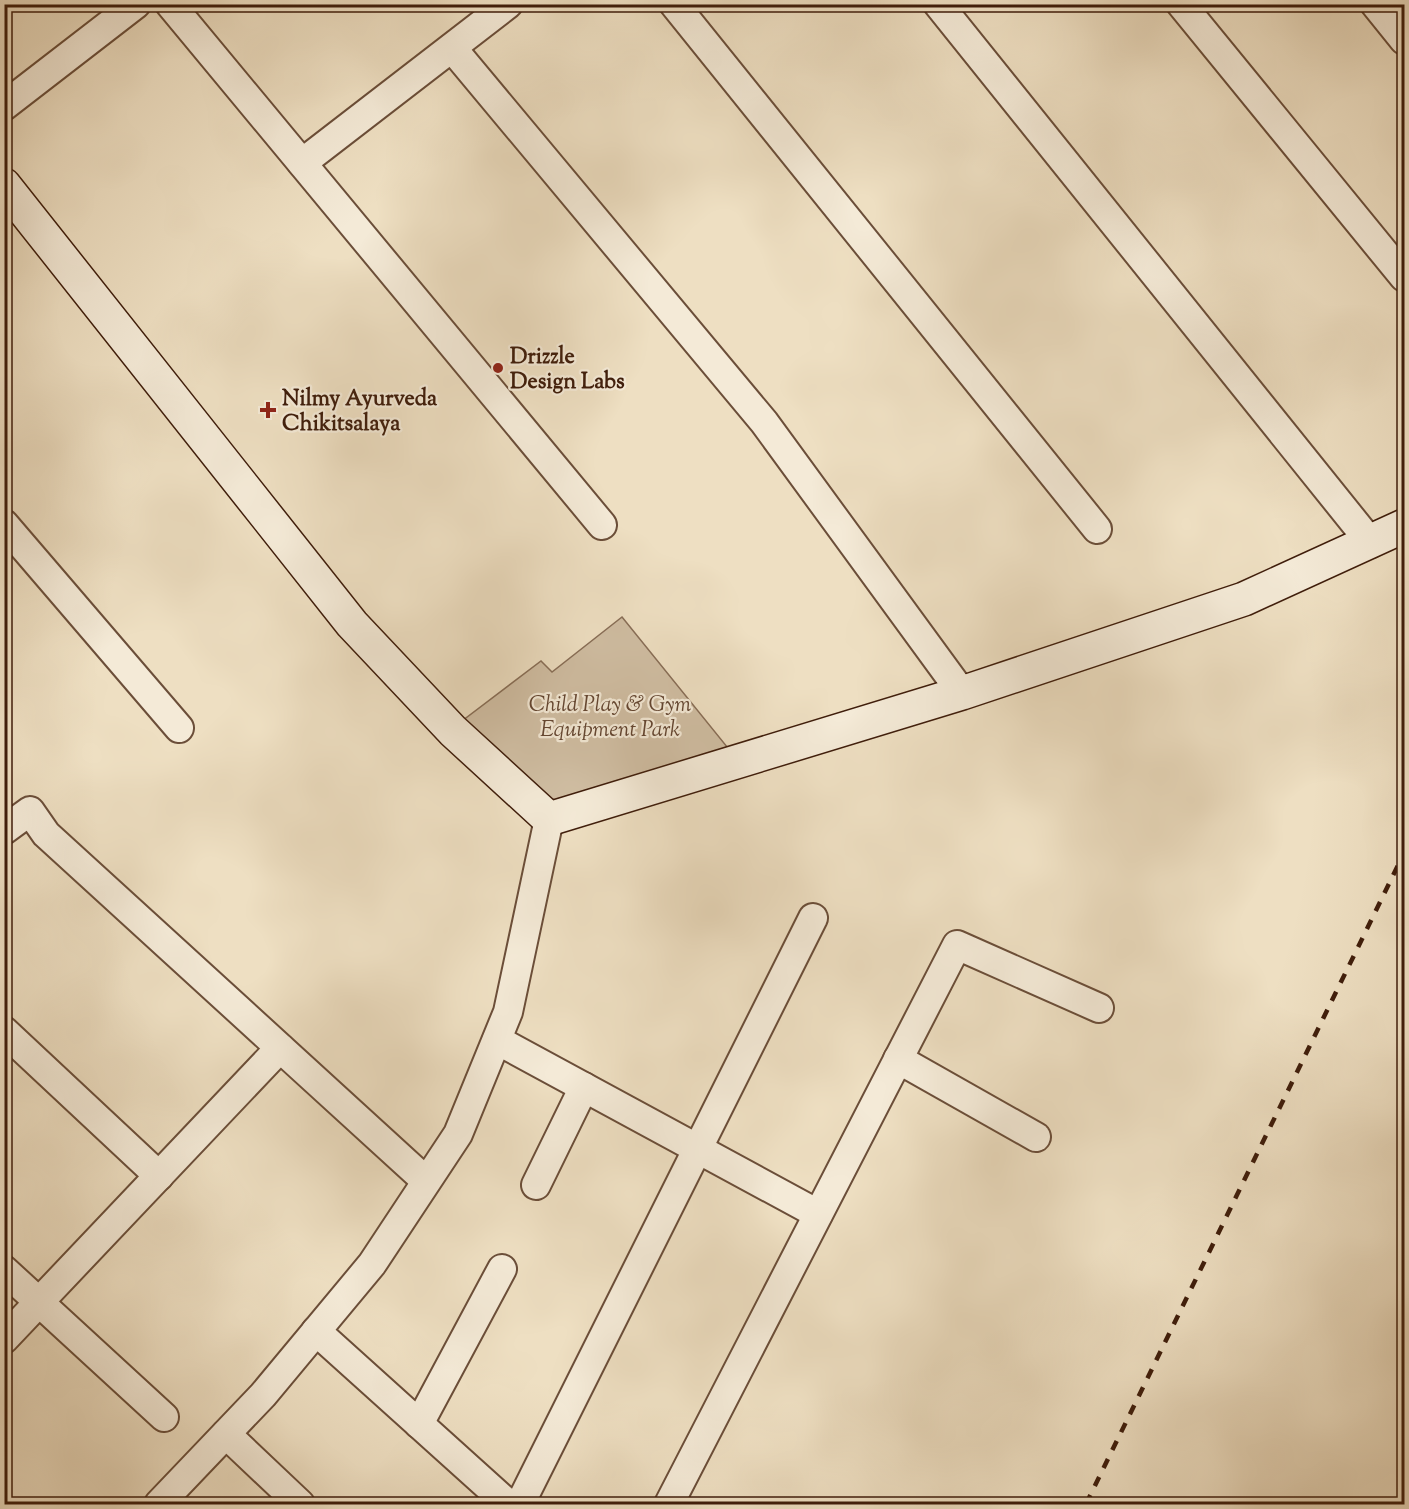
<svg xmlns="http://www.w3.org/2000/svg" width="1409" height="1509" viewBox="0 0 1409 1509" font-family="'Sorts Mill Goudy',serif">
  <style>
    .green { fill: #d0bea3; stroke: #886e57; stroke-width: 1.5 }
    .lines { fill: none; stroke-linecap: round; stroke-linejoin: round }
    .street-casing { stroke: #6b4e39; stroke-width: 32 }
    .secondary-casing { stroke: #3f1d0b; stroke-width: 36 }
    .street { stroke: #f4ead7; stroke-width: 28 }
    .secondary { stroke: #f4ead7; stroke-width: 33 }
    .rail { stroke: #3f1d0b; stroke-width: 4.5; stroke-dasharray: 10 10; stroke-linecap: butt }
    .poi-dot { fill: #8f2418; stroke: #f4ead7; stroke-width: 2 }
    .labels { text-anchor: middle; stroke-width: 4.5; stroke-linejoin: round; paint-order: stroke }
    .poi-label { font-size: 22px; font-weight: bold; fill: #3f1d0b; stroke: #f4ead7; text-anchor: start }
    .park-label { font-size: 22px; font-style: italic; fill: #634531; stroke: #f4ead7 }
  </style>
  <rect width="100%" height="100%" fill="#eedfc2"/>
  <filter id="stains"><feTurbulence type="fractalNoise" baseFrequency=".00333" numOctaves="4"/><feColorMatrix values="0 0 0 0 .2 0 0 0 0 .09 0 0 0 0 .02 0 0 0 .5 -.17"/></filter>
  <radialGradient id="worn" r=".72"><stop offset=".6" stop-color="#630" stop-opacity="0"/><stop offset="1" stop-color="#630" stop-opacity=".3"/></radialGradient>
  <path class="green" d="M622 617 732 753 552 804 458 724 541 661 552 672Z"/>
  <g class="lines">
    <g class="street-casing">
      <g id="street">
        <path d="M170 4 602 525"/>
        <path d="M674 4 1097 529"/>
        <path d="M938 4 1371 543"/>
        <path d="M1181 4 1404 277"/>
        <path d="M1375 4 1404 40"/>
        <path d="M452 48 764 422 962 693"/>
        <path d="M4 106 136 4"/>
        <path d="M302 163 508 4"/>
        <path d="M4 524 179 728"/>
        <path d="M4 830 30 811 46 834 426 1181"/>
        <path d="M4 1031 159 1176"/>
        <path d="M497 1040 818 1214"/>
        <path d="M898 1059 1036 1137"/>
        <path d="M536 1185 584 1087"/>
        <path d="M4 1270 164 1417"/>
        <path d="M316 1331 508 1504"/>
        <path d="M4 1339 280 1048"/>
        <path d="M419 1424 502 1269"/>
        <path d="M226 1434 300 1504"/>
        <path d="M159 1504 263 1395 372 1264 458 1134 508 1012 549 819"/>
        <path d="M520 1504 813 918"/>
        <path d="M669 1504 957 945 1099 1008"/>
      </g>
    </g>
    <g class="secondary-casing">
      <path id="secondary" d="M4 185 352 624 453 731 549 819 962 693 1244 599 1404 526"/>
    </g>
    <use href="#street" class="street"/>
    <use href="#secondary" class="secondary"/>
    <path class="rail" d="M1086 1504 1404 853"/>
  </g>
  <g class="poi-dot">
    <circle cx="498" cy="368" r="6"/>
    <path d="M265 401h6v6h6v6h-6v6h-6v-6h-6v-6h6z"/>
  </g>
  <g class="labels">
    <g class="poi-label">
      <text x="510" y="363">Drizzle<tspan x="510" dy="25">Design Labs</tspan></text>
      <text x="282" y="405">Nilmy Ayurveda<tspan x="282" dy="25">Chikitsalaya</tspan></text>
    </g>
    <g class="park-label">
      <text x="610" y="711">Child Play &amp; Gym<tspan x="610" dy="25">Equipment Park</tspan></text>
    </g>
  </g>
  <rect width="1409" height="1509" fill="none" stroke="#eedfc2" stroke-width="24"/>
  <rect x="6" y="6" width="1397" height="1497" fill="none" stroke="#3f1d0b" stroke-width="3"/>
  <rect x="12" y="12" width="1385" height="1485" fill="none" stroke="#3f1d0b" stroke-width="1.5"/>
  <rect width="100%" height="100%" filter="url(#stains)"/>
  <rect width="100%" height="100%" fill="url(#worn)"/>
</svg>
